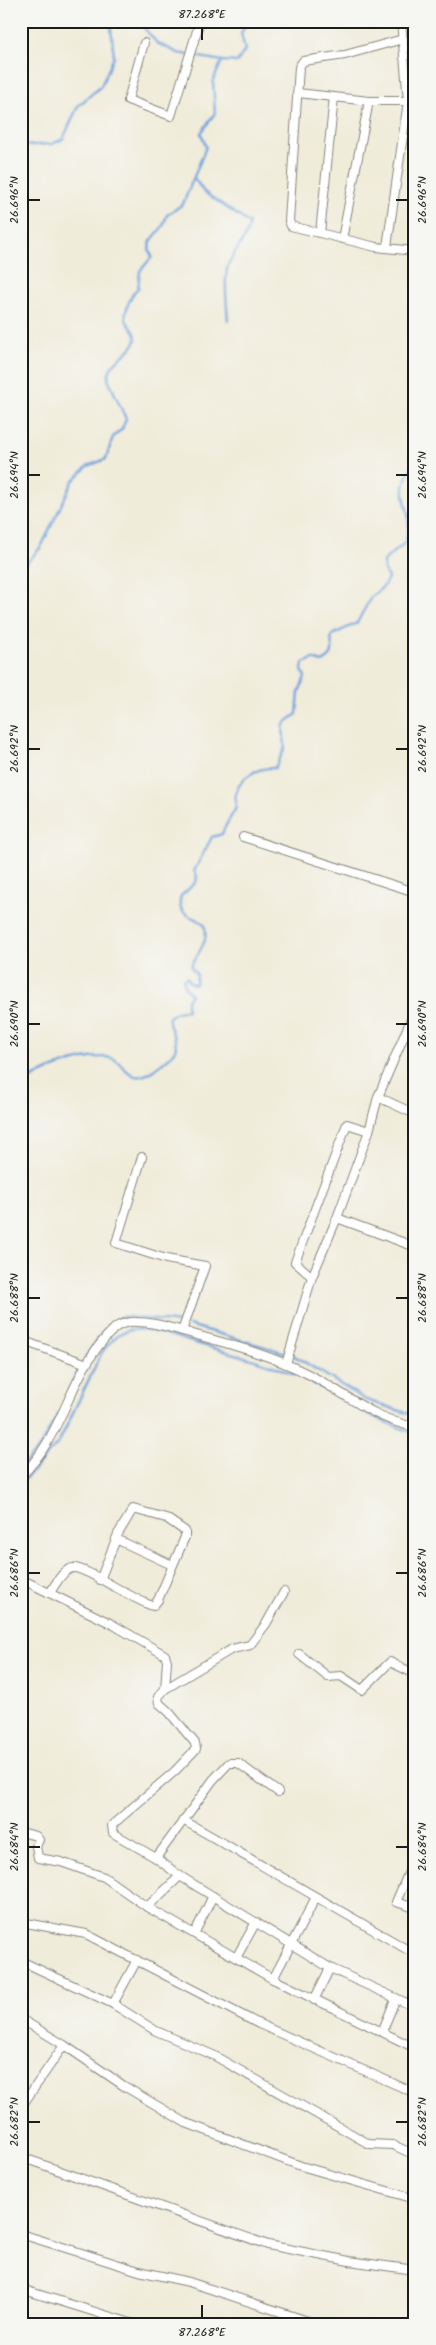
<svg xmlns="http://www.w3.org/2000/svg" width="436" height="2345" viewBox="0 0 436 2345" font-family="Kalam,sans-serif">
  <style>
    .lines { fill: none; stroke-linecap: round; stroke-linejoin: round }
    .stream { stroke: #72a3dc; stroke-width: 2.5 }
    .street-casing { stroke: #86847b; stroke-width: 10 }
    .street { stroke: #fff; stroke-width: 8 }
    .ticks { fill: none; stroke: #1c1c1c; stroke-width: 2 }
    .neatline { fill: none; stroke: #1c1c1c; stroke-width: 2 }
    .ticks-label { font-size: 12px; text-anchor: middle; fill: #1c1c1c }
  </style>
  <rect width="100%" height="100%" fill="#f6f6f2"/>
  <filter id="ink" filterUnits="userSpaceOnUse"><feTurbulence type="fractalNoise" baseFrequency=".02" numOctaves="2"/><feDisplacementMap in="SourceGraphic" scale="10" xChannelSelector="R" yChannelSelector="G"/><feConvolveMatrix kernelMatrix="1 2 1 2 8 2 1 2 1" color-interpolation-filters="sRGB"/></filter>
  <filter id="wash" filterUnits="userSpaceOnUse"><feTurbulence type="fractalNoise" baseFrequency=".0096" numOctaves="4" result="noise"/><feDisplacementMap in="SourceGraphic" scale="20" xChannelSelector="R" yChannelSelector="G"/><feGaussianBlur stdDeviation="1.12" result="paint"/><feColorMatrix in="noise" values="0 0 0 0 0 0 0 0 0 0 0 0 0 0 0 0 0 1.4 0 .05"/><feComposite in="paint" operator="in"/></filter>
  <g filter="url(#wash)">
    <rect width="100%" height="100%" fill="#f0ecda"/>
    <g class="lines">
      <g class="stream">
        <path d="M138 21 157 43 178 53 222 61"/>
        <path d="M21 146 52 144 63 139 78 106 101 86 114 57 111 27 113 21"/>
        <path d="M21 155 25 171 21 183"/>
        <path d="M194 178 204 192 249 223C249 239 230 254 227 269 224 285 227 305 228 321"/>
        <path d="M21 569 41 547 73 481 88 466 106 459 113 437 122 429 126 419 108 379C109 359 130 356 136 340 137 323 118 329 129 302 131 297 133 292 138 288L140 271 152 257 149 249 151 241 163 226 167 215 183 204 206 147 201 133 215 113 213 81 222 61 237 62 245 50 241 33 248 21"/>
        <path d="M21 1086C40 1070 79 1057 104 1057 129 1057 125 1094 159 1066 164 1062 172 1056 175 1050 179 1039 167 1028 169 1017L177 1012 187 1010V1000L191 995 185 987 183 979 187 977 189 982 193 984 196 983 197 975 191 967 192 964C199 951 210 940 204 924 193 916 175 915 181 896L196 882 197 876 194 871 212 837 222 834C226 824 230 818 235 810 237 805 235 799 236 794 240 776 258 767 275 768L285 748 283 727 286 722 297 714 299 692 305 677 302 670 303 663 313 659 322 662C339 654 329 647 332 635L357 623 371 597 384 586 388 578 384 570V562C389 552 404 549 407 537 416 505 390 498 415 462"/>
        <path d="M189 1325 286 1353"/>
        <path d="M293 1355 366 1400 413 1415"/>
        <path d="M85 1359C95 1342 105 1324 123 1316L180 1323"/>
        <path d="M68 1393 80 1367"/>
        <path d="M21 1467 39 1448 58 1414"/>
        <path d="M21 1484 59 1442 101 1354C109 1343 118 1331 133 1329 145 1327 180 1338 192 1342 229 1353 272 1363 305 1379 342 1398 374 1421 415 1433"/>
      </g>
    </g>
  </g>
  <g filter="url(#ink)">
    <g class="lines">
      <g class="street-casing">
        <g id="street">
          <path d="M403 39 345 55 303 61 299 67 289 221 291 226 376 247 415 251"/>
          <path d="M144 43 128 100 171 116 200 21"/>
          <path d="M298 93 369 101H408"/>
          <path d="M21 116 23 117"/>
          <path d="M320 233 334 97"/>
          <path d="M342 239 369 101"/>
          <path d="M387 247 408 101 401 21"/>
          <path d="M243 837 415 892"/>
          <path d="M378 1097 415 1114"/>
          <path d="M369 1131 378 1097 415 1010"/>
          <path d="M142 1157 116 1243 166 1259 205 1266 182 1331"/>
          <path d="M337 1218 410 1245 415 1242"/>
          <path d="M21 1340 87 1364"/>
          <path d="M286 1364 312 1277 295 1262 347 1124 369 1131 337 1218 312 1277"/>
          <path d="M21 1476C64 1436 70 1370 113 1330 118 1324 130 1321 137 1322 156 1322 175 1329 193 1334 233 1345 273 1356 310 1375 345 1393 375 1420 415 1427"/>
          <path d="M116 1539 172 1565"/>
          <path d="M21 1579 110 1623 165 1655 167 1661 165 1689 158 1697 159 1703 169 1712 195 1743 196 1749 175 1771 112 1825 113 1833 156 1858 180 1876 330 1968 415 2007"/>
          <path d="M50 1593C55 1585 63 1569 73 1568 85 1566 134 1601 153 1606L158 1600 185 1537V1531L166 1518 133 1509 118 1534 100 1580"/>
          <path d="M299 1654 328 1677 341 1676 362 1690 390 1662 415 1674"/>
          <path d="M165 1689 232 1649 250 1645 266 1624 284 1592"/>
          <path d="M183 1820 415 1954"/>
          <path d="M21 1832 36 1836 39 1840 36 1846 38 1858 61 1862 104 1877 147 1907 273 1979 415 2048"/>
          <path d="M156 1858 213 1780 229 1763H238L278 1792"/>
          <path d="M415 1866 412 1865 396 1902 415 1908"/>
          <path d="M147 1907 180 1876"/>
          <path d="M21 1922 86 1934 259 2024 415 2093"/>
          <path d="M195 1932 213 1896"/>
          <path d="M236 1958 256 1922"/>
          <path d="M21 1961 113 2004 156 2031 213 2055 369 2144 393 2145 415 2155"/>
          <path d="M273 1979 316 1897"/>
          <path d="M314 2000 330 1968"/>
          <path d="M113 2004 137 1960"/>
          <path d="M21 2019 64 2045"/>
          <path d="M382 2032 396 1998"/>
          <path d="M21 2107 64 2045 124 2086 186 2123 301 2166 415 2199"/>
          <path d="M21 2157 268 2245 349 2261 415 2270"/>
          <path d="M21 2234 139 2271 189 2282 317 2324"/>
          <path d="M21 2289 134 2324"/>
        </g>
      </g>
      <use href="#street" class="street"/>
    </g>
  </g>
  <path class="ticks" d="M202 28V40M28 200H40M396 200H408M28 475H40M396 475H408M28 749H40M396 749H408M28 1024H40M396 1024H408M28 1298H40M396 1298H408M28 1573H40M396 1573H408M28 1847H40M396 1847H408M28 2122H40M396 2122H408M202 2305V2318"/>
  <rect width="436" height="2345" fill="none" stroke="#f6f6f2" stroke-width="55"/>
  <rect x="28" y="28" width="380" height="2290" class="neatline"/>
  <g class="ticks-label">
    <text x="202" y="18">87.268°E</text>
    <text transform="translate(14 200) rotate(-90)" y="4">26.696°N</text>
    <text transform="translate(422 200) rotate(-90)" y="4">26.696°N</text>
    <text transform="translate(14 475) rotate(-90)" y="4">26.694°N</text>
    <text transform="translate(422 475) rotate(-90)" y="4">26.694°N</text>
    <text transform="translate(14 749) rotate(-90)" y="4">26.692°N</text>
    <text transform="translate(422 749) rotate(-90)" y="4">26.692°N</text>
    <text transform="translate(14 1024) rotate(-90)" y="4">26.690°N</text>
    <text transform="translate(422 1024) rotate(-90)" y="4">26.690°N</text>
    <text transform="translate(14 1298) rotate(-90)" y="4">26.688°N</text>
    <text transform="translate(422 1298) rotate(-90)" y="4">26.688°N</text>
    <text transform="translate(14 1573) rotate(-90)" y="4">26.686°N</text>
    <text transform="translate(422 1573) rotate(-90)" y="4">26.686°N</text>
    <text transform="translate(14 1847) rotate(-90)" y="4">26.684°N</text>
    <text transform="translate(422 1847) rotate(-90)" y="4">26.684°N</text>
    <text transform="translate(14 2122) rotate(-90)" y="4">26.682°N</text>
    <text transform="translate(422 2122) rotate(-90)" y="4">26.682°N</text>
    <text x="202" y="2336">87.268°E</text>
  </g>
</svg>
